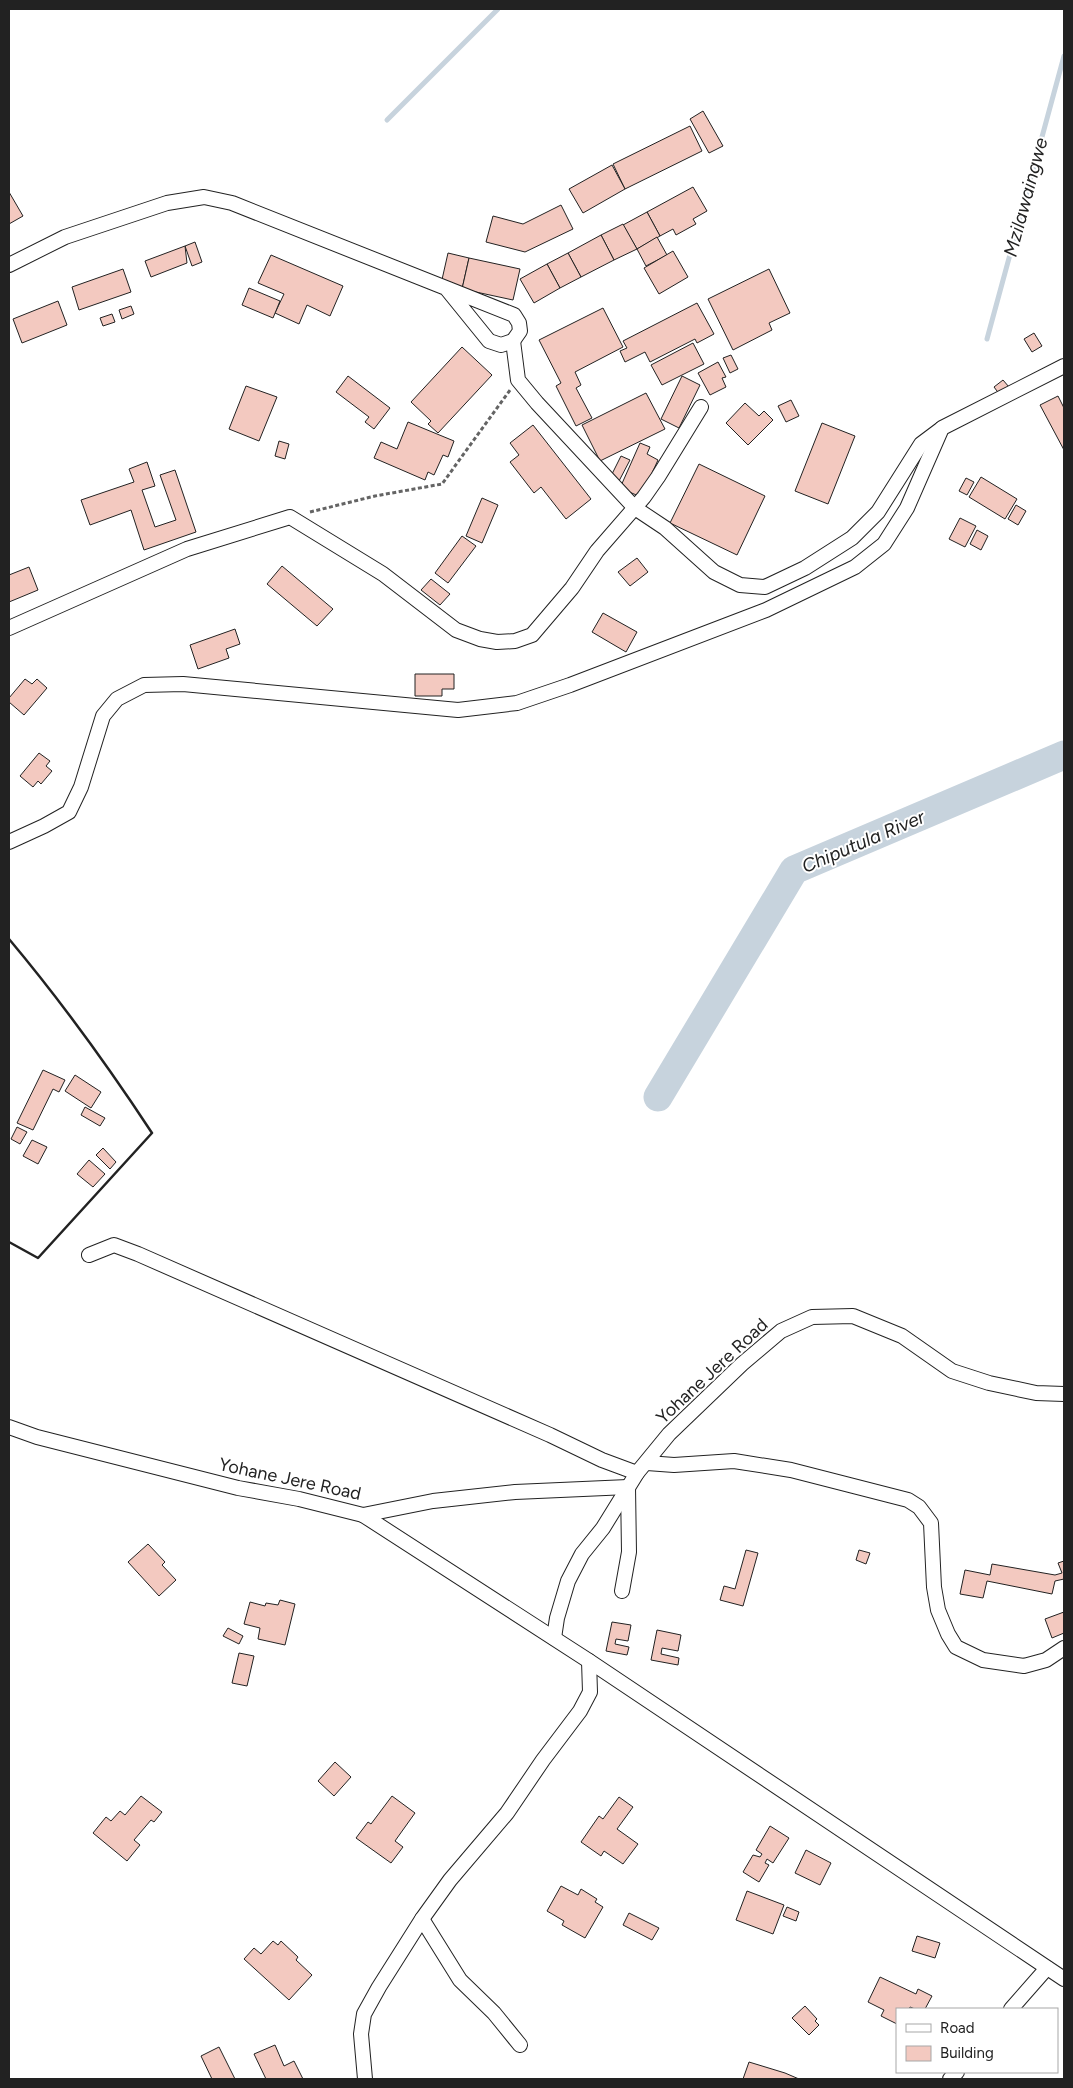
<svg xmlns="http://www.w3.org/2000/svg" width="1073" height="2088" viewBox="0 0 1073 2088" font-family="Figtree,sans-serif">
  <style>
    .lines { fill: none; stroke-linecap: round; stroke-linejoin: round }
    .stream { stroke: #c7d3dd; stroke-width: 5 }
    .river { stroke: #c7d3dd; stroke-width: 29 }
    .building { fill: #f3c9c0; stroke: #222 }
    .street-casing { stroke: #222; stroke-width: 16 }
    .path { stroke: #646464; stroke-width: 3; stroke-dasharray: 4 2.5; stroke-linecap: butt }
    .street { stroke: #fff; stroke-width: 14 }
    .wall { stroke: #222; stroke-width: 2.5 }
    .labels { text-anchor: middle; stroke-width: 4; stroke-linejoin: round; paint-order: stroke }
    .street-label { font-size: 18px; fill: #222; stroke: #fff }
    .water-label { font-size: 19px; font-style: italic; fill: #222; stroke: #fff }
  </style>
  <rect width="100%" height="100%" fill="#fff"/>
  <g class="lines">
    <g class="stream">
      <path d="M387 120 498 9"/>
      <path d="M987 339 1064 56"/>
    </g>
    <path class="river" d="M658 1097 794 870 1064 755"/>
  </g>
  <g class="building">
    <path d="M703 111 723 146 709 153 690 119Z"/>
    <path d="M690 126 702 151 625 189 613 164Z"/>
    <path d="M612 165 625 189 583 213 569 189Z"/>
    <path d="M693 187 707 211 693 219 696 224 676 235 673 229 660 236 647 212Z"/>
    <path d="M9 192 23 216 9 224Z"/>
    <path d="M561 205 573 229 525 252 486 242 493 216 523 224Z"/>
    <path d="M647 212 660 236 637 249 623 225Z"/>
    <path d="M623 224 637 249 614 260 601 235Z"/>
    <path d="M601 235 614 260 581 277 568 253Z"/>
    <path d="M657 237 667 255 646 266 637 249Z"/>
    <path d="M195 242 202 262 192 266 185 246Z"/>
    <path d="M185 246 187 263 151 277 145 261Z"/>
    <path d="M673 251 688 277 659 294 644 268Z"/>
    <path d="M448 253 469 258 462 289 441 284Z"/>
    <path d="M568 253 581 277 560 288 547 264Z"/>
    <path d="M271 255 343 286 330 316 307 305 299 324 275 313 284 294 258 283Z"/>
    <path d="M469 258 520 269 513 300 462 289Z"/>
    <path d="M547 264 560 288 534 303 520 279Z"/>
    <path d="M123 269 131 292 79 310 72 287Z"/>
    <path d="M769 269 790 313 769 323 772 330 733 350 708 299Z"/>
    <path d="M249 288 280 301 273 318 242 305Z"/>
    <path d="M58 301 67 325 22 343 13 319Z"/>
    <path d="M697 303 714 334 697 343 695 339 650 362 645 352 625 362 620 351 627 348 623 341Z"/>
    <path d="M131 306 134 314 122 319 119 310Z"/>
    <path d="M603 308 623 347 575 372 581 385 576 388 592 418 576 426 556 386 561 383 539 340Z"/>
    <path d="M112 314 115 322 103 326 100 318Z"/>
    <path d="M1034 333 1042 346 1032 352 1024 339Z"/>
    <path d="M693 343 704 364 662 385 651 365Z"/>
    <path d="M462 347 492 375 438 433 428 424 431 421 411 402Z"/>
    <path d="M731 355 738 369 730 373 723 358Z"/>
    <path d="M718 362 726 377 722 378 726 387 710 395 698 373Z"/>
    <path d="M348 376 390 408 374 429 365 422 369 417 336 392Z"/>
    <path d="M682 376 700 385 679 428 661 419Z"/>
    <path d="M1003 380 1009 387 1000 395 994 387Z"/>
    <path d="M246 386 277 397 259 441 229 429Z"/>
    <path d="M646 393 665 429 600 461 582 425Z"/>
    <path d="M1058 396 1064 408V450L1040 405Z"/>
    <path d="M791 400 799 416 786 422 778 406Z"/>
    <path d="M745 403 759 416 764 411 773 420 748 445 726 423Z"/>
    <path d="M408 422 454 441 448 457 443 455 434 475 428 472 425 480 374 458 381 442 397 449Z"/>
    <path d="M822 423 855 436 828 504 795 491Z"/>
    <path d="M533 425 591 499 566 519 541 487 534 493 510 462 519 455 510 443Z"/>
    <path d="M279 441 289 444 285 459 275 456Z"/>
    <path d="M640 443 650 447 647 454 658 460 641 497 620 488Z"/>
    <path d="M621 456 630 460 619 481 611 476Z"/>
    <path d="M147 462 155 486 142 490 155 527 176 520 160 475 175 470 196 532 144 550 131 510 90 525 81 500 134 482 129 469Z"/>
    <path d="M699 464 765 496 737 555 670 523Z"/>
    <path d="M981 477 1017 499 1005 519 969 497Z"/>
    <path d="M966 478 974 482 967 495 959 491Z"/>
    <path d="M482 498 498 505 482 543 466 536Z"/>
    <path d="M1016 505 1026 511 1018 525 1008 519Z"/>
    <path d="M960 518 976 526 965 547 949 539Z"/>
    <path d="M977 530 988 536 981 550 970 544Z"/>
    <path d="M462 536 476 546 448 583 435 573Z"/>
    <path d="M637 558 648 572 630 586 618 572Z"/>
    <path d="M282 566 333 609 317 626 267 584Z"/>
    <path d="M29 567 38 590 9 602V575Z"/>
    <path d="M431 579 450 594 440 605 421 590Z"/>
    <path d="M603 613 637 632 626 652 592 632Z"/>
    <path d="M235 629 240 644 226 649 229 658 198 669 190 645Z"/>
    <path d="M415 674H454V689H442V696H415Z"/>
    <path d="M25 679 32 684 37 679 47 688 24 715 9 702V698Z"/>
    <path d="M39 753 50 761 46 766 52 771 41 784 38 781 33 787 20 776Z"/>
    <path d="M43 1070 65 1080 59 1092 53 1089 33 1130 17 1123Z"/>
    <path d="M75 1075 101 1092 91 1108 65 1091Z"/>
    <path d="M85 1107 105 1118 100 1126 81 1115Z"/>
    <path d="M17 1127 27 1132 20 1144 11 1139Z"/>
    <path d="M32 1140 47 1147 38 1164 23 1156Z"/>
    <path d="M103 1148 116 1162 110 1169 96 1155Z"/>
    <path d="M89 1160 105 1174 93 1187 77 1174Z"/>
    <path d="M148 1544 165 1562 162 1565 176 1580 159 1596 128 1562Z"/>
    <path d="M746 1550 758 1553 743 1606 720 1600 724 1586 735 1589Z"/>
    <path d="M859 1550 870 1553 866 1564 856 1560Z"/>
    <path d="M1064 1561V1579L1055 1581 1052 1594 987 1581 983 1598 960 1594 965 1570 990 1575 992 1564 1055 1575 1062 1573 1058 1563Z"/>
    <path d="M280 1600 295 1604 285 1645 258 1639 260 1628 244 1624 250 1602 265 1606 266 1603 278 1605Z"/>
    <path d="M1064 1612V1633L1052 1638 1045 1619Z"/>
    <path d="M612 1622 631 1625 628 1641 616 1639 615 1644 629 1647 627 1655 606 1651Z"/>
    <path d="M228 1628 243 1636 239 1644 223 1636Z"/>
    <path d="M657 1630 681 1635 678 1651 662 1648 661 1654 679 1658 678 1665 651 1660Z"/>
    <path d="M239 1653 254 1656 247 1686 232 1683Z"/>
    <path d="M335 1762 351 1777 334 1796 318 1781Z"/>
    <path d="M141 1796 162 1812 154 1822 151 1820 134 1840 140 1845 127 1861 93 1833 106 1817 111 1821 120 1811 125 1815Z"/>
    <path d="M392 1796 415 1813 395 1841 403 1847 391 1863 356 1838 368 1822 371 1824Z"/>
    <path d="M619 1797 633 1807 617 1829 638 1844 623 1864 604 1851 601 1856 581 1842 599 1816 603 1819Z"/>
    <path d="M770 1826 789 1838 773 1863 767 1859 765 1863 769 1865 759 1882 743 1872 753 1855 760 1857 762 1854 756 1850Z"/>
    <path d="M806 1850 831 1863 820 1885 795 1873Z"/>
    <path d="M561 1886 578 1895 581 1889 597 1899 595 1902 603 1907 585 1938 562 1925 564 1921 547 1911Z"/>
    <path d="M747 1891 784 1905 773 1934 736 1920Z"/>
    <path d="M787 1907 799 1912 796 1921 783 1916Z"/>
    <path d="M629 1913 659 1928 652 1940 623 1925Z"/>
    <path d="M917 1936 940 1943 935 1958 912 1951Z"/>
    <path d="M273 1941 278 1945 281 1941 298 1957 296 1960 312 1975 289 2000 244 1959 254 1948 261 1954Z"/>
    <path d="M880 1977 916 1994 918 1989 932 1996 925 2009H915L910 2007 909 2009H897V2024L881 2016 884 2010 868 2002Z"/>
    <path d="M805 2006 817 2019 815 2021 819 2025 809 2035 792 2018Z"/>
    <path d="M275 2045 284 2066 294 2061 303 2079H266L254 2054Z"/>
    <path d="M219 2047 235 2079H212L201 2056Z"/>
    <path d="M749 2062 785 2073 799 2079H743Z"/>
  </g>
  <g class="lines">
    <g class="street-casing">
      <g id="street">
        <path d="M9 265 65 237 167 203 204 197 232 203 446 288 489 341 501 345 513 341 520 331 519 323 514 315 446 288"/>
        <path d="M513 341 518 380 537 403 635 508 665 528 714 572 740 585 765 587 805 568 852 538 878 512 921 444 941 429"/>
        <path d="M9 628 187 549 290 517 383 574 456 630 480 639 497 642 515 641 532 635 572 588 597 551 644 497 658 477 701 407"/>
        <path d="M9 842 44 826 69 812 81 787 103 716 117 699 144 685 183 684 458 710 517 703 570 685 766 610 855 567 884 544 907 508 942 428 1064 366"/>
        <path d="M89 1255 114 1245 138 1254 550 1435 602 1460 637 1473"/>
        <path d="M9 1427 37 1437 238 1488 299 1499 363 1515 433 1501 515 1492 628 1487 629 1552 622 1591"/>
        <path d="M647 1463 674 1465 734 1461 791 1470 908 1500 919 1507 931 1523 934 1587 938 1610 948 1634 956 1647 983 1660 1024 1666 1046 1660 1064 1648"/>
        <path d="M363 1515 589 1661 1064 1979"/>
        <path d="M554 1638 557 1618 568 1581 582 1554 603 1528 637 1473 669 1434 742 1364 781 1331 812 1317 853 1316 902 1336 952 1371 989 1383 1036 1393 1064 1394"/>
        <path d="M422 1919 460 1980 494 2013 520 2045"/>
        <path d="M1011 2009 1047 1968"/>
        <path d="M365 2079 361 2034 364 2014 379 1987 422 1919 450 1880 507 1813 543 1760 580 1711 590 1692 589 1661"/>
        <path d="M950 2079 957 2072"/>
      </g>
    </g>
    <path class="path" d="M310 512 375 496 442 484 510 390"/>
    <use href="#street" class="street"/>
    <path class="wall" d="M9 939C61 1001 108 1066 152 1133L38 1258 9 1242"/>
  </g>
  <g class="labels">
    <g class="street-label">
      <text transform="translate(712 1371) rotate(-43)" y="6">Yohane Jere Road</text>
      <text transform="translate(290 1479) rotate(12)" y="6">Yohane Jere Road</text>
    </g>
    <g class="water-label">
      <text transform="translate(1025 197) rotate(-75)" y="7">Mzilawaingwe</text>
      <text transform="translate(863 841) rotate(-23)" y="7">Chiputula River</text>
    </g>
  </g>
  <rect width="1073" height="2088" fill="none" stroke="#222222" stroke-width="20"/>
  <rect x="896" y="2008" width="162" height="65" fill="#ffffff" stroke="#a7a7a7"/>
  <rect x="906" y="2024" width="25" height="8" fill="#ffffff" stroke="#a7a7a7"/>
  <text x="940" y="2033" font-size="15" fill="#222222">Road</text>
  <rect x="906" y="2046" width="25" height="15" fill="#f3c9c0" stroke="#a7a7a7"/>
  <text x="940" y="2058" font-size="15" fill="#222222">Building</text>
</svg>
